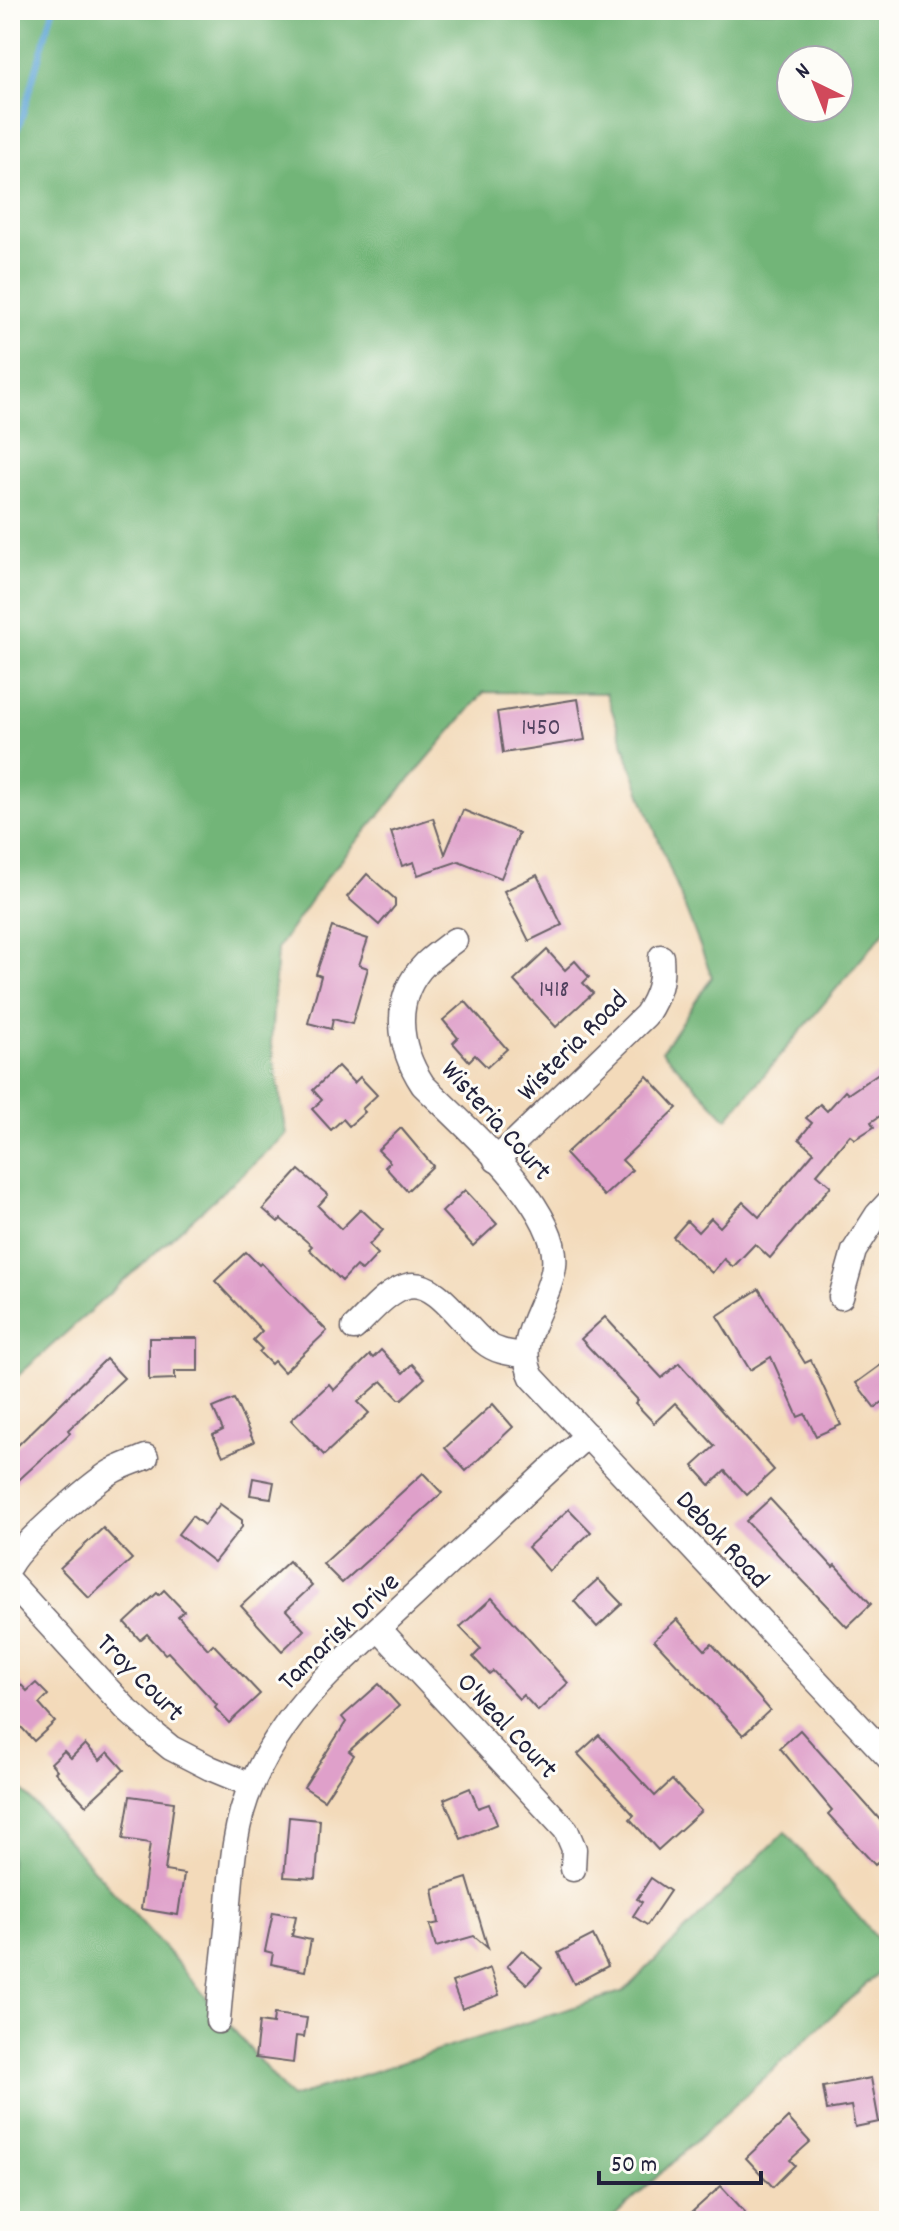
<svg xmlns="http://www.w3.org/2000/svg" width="899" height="2231" viewBox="0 0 899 2231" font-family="Dekko,sans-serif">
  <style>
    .forest { fill: #72b578; stroke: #4a6c5a; stroke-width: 2; fill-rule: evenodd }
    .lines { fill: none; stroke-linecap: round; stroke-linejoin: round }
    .stream { stroke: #5fa5d5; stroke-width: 6 }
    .building { fill: #dfa0ca }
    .minor-casing { stroke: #6b6267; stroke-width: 27 }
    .minor { stroke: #fff; stroke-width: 24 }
    .labels { text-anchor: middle; stroke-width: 6; stroke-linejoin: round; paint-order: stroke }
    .number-label { font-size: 24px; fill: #51425f }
    .street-label { font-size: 28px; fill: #22223b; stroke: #fdfcf7 }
  </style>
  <rect width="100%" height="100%" fill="#fdfcf7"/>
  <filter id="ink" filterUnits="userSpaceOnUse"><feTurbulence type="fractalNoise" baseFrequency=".0125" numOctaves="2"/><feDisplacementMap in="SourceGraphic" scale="16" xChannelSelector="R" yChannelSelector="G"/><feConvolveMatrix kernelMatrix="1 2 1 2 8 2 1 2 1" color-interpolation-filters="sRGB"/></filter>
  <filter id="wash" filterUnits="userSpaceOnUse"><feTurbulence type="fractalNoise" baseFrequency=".006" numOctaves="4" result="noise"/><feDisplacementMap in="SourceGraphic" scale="32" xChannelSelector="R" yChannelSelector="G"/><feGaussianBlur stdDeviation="1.8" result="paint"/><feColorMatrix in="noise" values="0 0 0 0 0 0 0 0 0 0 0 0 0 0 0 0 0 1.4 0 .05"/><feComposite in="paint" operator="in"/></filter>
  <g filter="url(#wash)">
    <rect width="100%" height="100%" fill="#f3daba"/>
    <g class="forest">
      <path d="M10 10H889V926L727 1119 662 1051 712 977 643 800 606 693 484 692 326 878 277 949 271 1044 287 1134 10 1383ZM791 60H839V108H791Z"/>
      <path d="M10 1777 163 1946 291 2098 624 1991 785 1832 889 1952V1963L609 2221H10Z"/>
    </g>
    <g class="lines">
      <path class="stream" d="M10 142 20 124 53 10"/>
    </g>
    <g id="blocks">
      <g class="building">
        <path d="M578 699 585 740 503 753 497 712Z"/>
        <path d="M463 810 519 833 501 878 459 861 418 875 414 862 402 866 391 832 433 818 445 854Z"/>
        <path d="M367 874 395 899V906L379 925 347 897Z"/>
        <path d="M537 875 562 925 529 941 504 891Z"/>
        <path d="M332 927 368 939 359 965 368 968 352 1024 333 1019 331 1029 308 1023 321 976 316 974Z"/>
        <path d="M547 950 565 970 575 961 589 977 583 983 593 993 556 1027 514 981Z"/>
        <path d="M465 1001 507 1049 487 1067 475 1055 469 1061 453 1043 458 1038 443 1020Z"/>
        <path d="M338 1066 354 1083 360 1077 377 1095 362 1109 365 1112 349 1126 343 1119 331 1130 312 1109 322 1100 313 1090Z"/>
        <path d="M889 1066V1110L871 1122 874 1127 855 1139 850 1135 817 1174 831 1186 770 1258 755 1244 733 1267 724 1259 712 1273 673 1237 687 1221 698 1232 711 1218 720 1227 743 1202 759 1217 814 1152 799 1139 812 1123 806 1118 820 1104 827 1111 845 1091 848 1094Z"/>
        <path d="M647 1076 677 1108 622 1160 632 1170 604 1196 565 1154Z"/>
        <path d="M401 1128 433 1166 407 1191 385 1167 390 1162 378 1150Z"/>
        <path d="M299 1170 328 1195 318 1206 341 1229 361 1209 383 1230 369 1245 378 1254 362 1271 356 1266 342 1281 309 1249 312 1246 281 1219 278 1222 263 1209Z"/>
        <path d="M465 1190 497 1224 473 1246 442 1212Z"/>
        <path d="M246 1252 259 1265 261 1263 327 1331 284 1372 274 1361 271 1364 259 1352 262 1349 253 1340 262 1331 215 1281Z"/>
        <path d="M759 1289 805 1363 811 1360 841 1425 816 1436 805 1414 798 1417 771 1357 750 1370 717 1316Z"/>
        <path d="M605 1317 662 1378 679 1363 774 1470 747 1495 725 1471 710 1485 693 1466 715 1446 675 1403 654 1423 635 1403 638 1400 581 1339Z"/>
        <path d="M149 1338H198V1371H175V1379L149 1380Z"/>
        <path d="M381 1350 403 1373 412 1364 425 1378 402 1399H399L382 1381 358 1402 369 1413 324 1455 291 1420 329 1384 334 1390 370 1355 373 1358Z"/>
        <path d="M106 1359 124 1378 68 1430 70 1433 10 1488V1453Z"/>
        <path d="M889 1359V1397L875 1408 856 1383Z"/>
        <path d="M234 1399 254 1442 223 1456 213 1435 223 1430 213 1408Z"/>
        <path d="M493 1404 513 1427 466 1471 445 1448Z"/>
        <path d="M423 1473 442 1493 342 1583 323 1564Z"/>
        <path d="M253 1478 274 1482 271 1498 250 1495Z"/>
        <path d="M770 1499 833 1567 835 1565 871 1604 847 1627 746 1521Z"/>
        <path d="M220 1504 242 1520V1527L214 1562 178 1534 192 1516 204 1525Z"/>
        <path d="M569 1509 591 1532 549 1571 528 1547Z"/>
        <path d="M103 1528 132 1559 89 1598 60 1568Z"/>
        <path d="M289 1561 312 1586 286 1610 304 1630 282 1651 241 1606Z"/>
        <path d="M598 1579 622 1604 597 1627 574 1601Z"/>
        <path d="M164 1590 184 1611 178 1616 208 1649 213 1644 260 1694 229 1723 215 1708 217 1705 168 1652 165 1654 147 1634 140 1640 125 1623 157 1593 159 1595Z"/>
        <path d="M492 1598 568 1683 538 1711 523 1695 519 1699 493 1671 489 1674 473 1657 481 1649 460 1627Z"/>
        <path d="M677 1619 705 1650 712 1644 770 1710 743 1735 654 1640Z"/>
        <path d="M10 1673 27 1691 36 1683 48 1695 39 1704 55 1722 34 1741 10 1715Z"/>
        <path d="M379 1684 399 1706 349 1751 354 1755 324 1800 304 1787 346 1722 342 1717Z"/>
        <path d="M800 1730 889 1830V1852L875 1865 828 1814 832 1810 780 1748Z"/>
        <path d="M599 1735 655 1796 672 1780 701 1811 658 1850 630 1819 634 1815 578 1754Z"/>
        <path d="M85 1744 100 1760 108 1752 124 1770 86 1805 55 1772 57 1770 51 1763 64 1751 71 1758Z"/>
        <path d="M470 1788 478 1808 489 1804 497 1824 461 1839 444 1799Z"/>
        <path d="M130 1796 174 1802 165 1871 184 1874 178 1915 141 1909 150 1843 123 1839Z"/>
        <path d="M289 1817 320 1820 316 1879 284 1877Z"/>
        <path d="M467 1878 488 1948 474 1936 436 1947 430 1925 439 1923 433 1889Z"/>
        <path d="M651 1878 670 1891 647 1925 633 1916 642 1902 637 1899Z"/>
        <path d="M273 1912 296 1916 292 1936 311 1940 305 1971 271 1964 273 1953 265 1951Z"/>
        <path d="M593 1935 608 1966 574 1984 558 1953Z"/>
        <path d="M522 1950 542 1968 527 1984 507 1966Z"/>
        <path d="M490 1968 499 1995 462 2009 452 1982Z"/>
        <path d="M274 2014 307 2018 304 2037 296 2036 293 2063 255 2058 259 2022 273 2024Z"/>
        <path d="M871 2078 879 2122 855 2127 851 2106 827 2110 823 2087Z"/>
        <path d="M788 2118 810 2142 790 2160 795 2165 773 2187 746 2158Z"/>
        <path d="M721 2186 745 2212 735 2221H682Z"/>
      </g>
    </g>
  </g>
  <g filter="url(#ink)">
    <use href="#blocks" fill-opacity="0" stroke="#6b6267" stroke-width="2"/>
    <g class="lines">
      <g class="minor-casing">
        <g id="minor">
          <path d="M455 940C446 947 435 955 426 963 391 998 398 1047 423 1085 462 1124 561 1208 554 1266 549 1305 513 1338 532 1377L889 1758"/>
          <path d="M496 1160 646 1015C659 995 663 981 661 957"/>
          <path d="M841 1297 854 1251 877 1215 889 1202"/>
          <path d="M354 1328C368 1315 387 1291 407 1286 436 1278 463 1326 484 1342 496 1352 509 1353 524 1355"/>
          <path d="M10 1565C21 1544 90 1485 111 1472 121 1466 134 1462 146 1457"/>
          <path d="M10 1582 128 1711 154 1734 171 1748 210 1768 251 1785"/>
          <path d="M379 1629 566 1830 574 1849 573 1869"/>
          <path d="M218 2021C220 1990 224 1959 227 1929 231 1881 232 1827 252 1784 271 1741 297 1706 330 1673L587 1435"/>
        </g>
      </g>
      <use href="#minor" class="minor"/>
    </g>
  </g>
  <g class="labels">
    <g class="number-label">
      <text x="541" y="734">1450</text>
      <text x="554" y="996">1418</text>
    </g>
    <g class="street-label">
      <text transform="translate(571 1044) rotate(-45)" y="10">Wisteria Road</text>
      <text transform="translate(498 1119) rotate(48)" y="10">Wisteria Court</text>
      <text transform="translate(724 1538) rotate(47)" y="10">Debok Road</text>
      <text transform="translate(337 1630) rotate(-44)" y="10">Tamarisk Drive</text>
      <text transform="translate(142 1676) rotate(45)" y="10">Troy Court</text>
      <text transform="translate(509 1724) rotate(47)" y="10">O'Neal Court</text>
    </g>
  </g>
  <rect width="899" height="2231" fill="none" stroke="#fdfcf7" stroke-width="40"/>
  <g transform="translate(815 84) rotate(317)"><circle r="38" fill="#fdfcf7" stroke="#a5a5ac" stroke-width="2"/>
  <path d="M0-6L14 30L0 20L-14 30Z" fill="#d1495b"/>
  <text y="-12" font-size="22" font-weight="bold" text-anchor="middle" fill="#22223b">N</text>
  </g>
  <path d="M599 2171v12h162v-12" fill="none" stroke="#22223b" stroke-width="4"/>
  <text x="611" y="2171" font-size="24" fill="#22223b" stroke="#fdfcf7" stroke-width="6" paint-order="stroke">50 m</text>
</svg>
